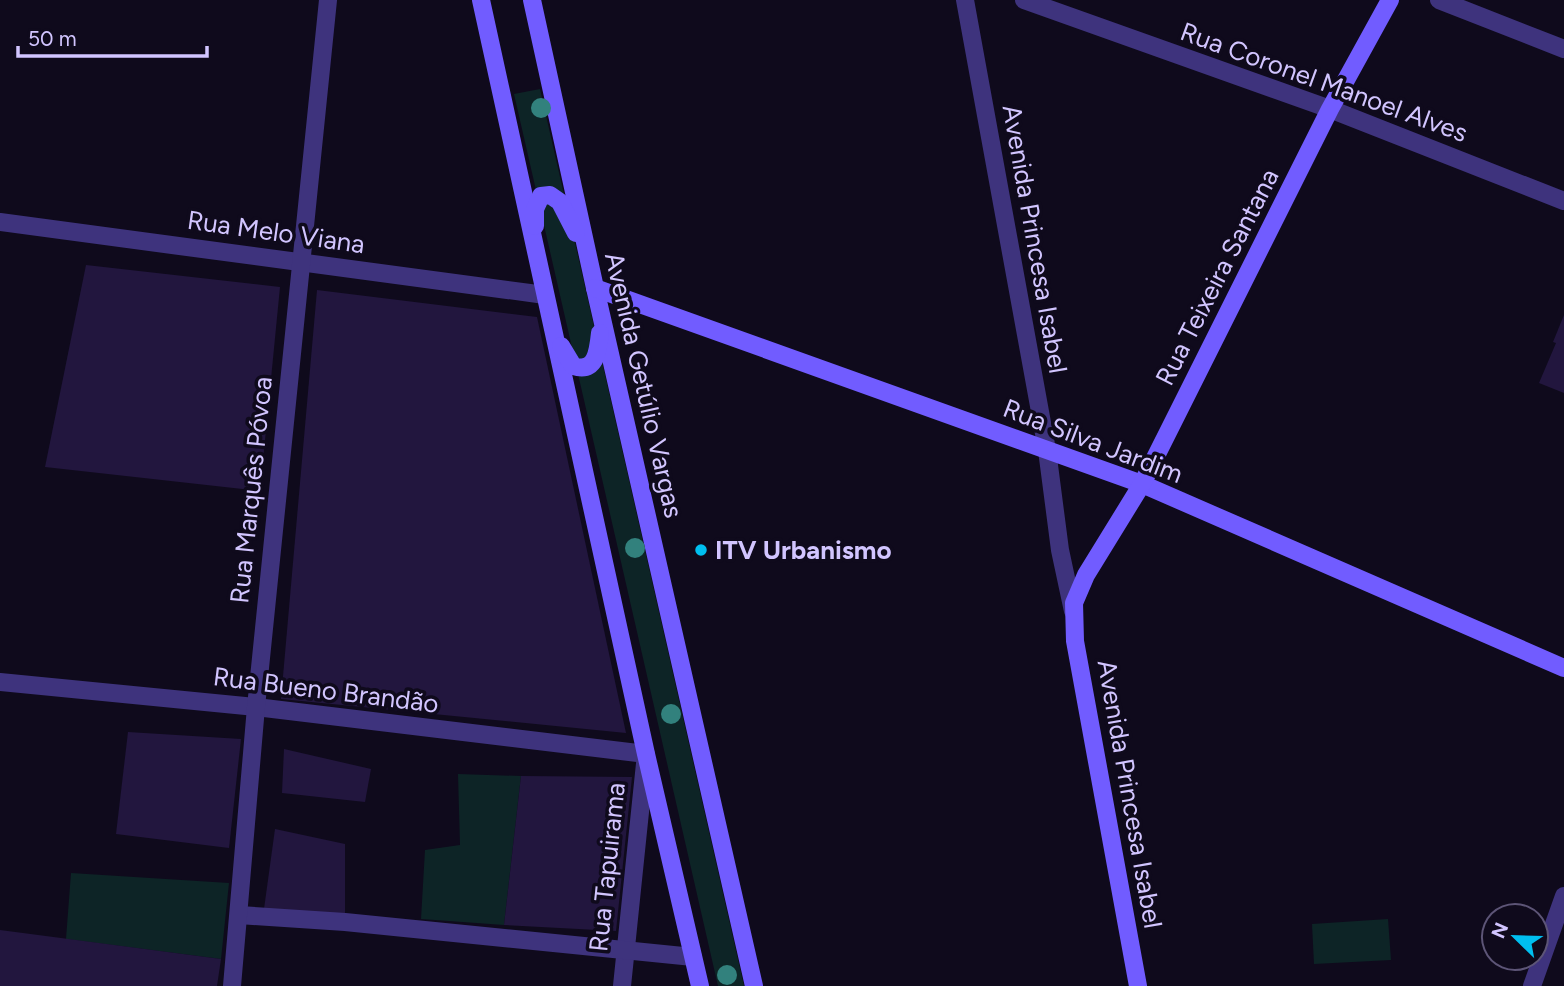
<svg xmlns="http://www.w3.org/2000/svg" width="1564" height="986" viewBox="0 0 1564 986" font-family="Figtree,sans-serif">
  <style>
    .green { fill: #0d2426 }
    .building { fill: #22163e }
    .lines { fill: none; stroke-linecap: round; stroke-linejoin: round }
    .street { stroke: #3e337d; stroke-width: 18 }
    .secondary { stroke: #715cff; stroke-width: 18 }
    .tree { fill: #32817d }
    .poi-dot { fill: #00bff0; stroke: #0f0a1c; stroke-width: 2.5 }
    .labels { text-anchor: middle; stroke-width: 7; stroke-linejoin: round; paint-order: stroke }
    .street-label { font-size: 26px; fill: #d2c5ff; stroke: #0f0a1c }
    .poi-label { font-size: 26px; font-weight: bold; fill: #d2c5ff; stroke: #0f0a1c; text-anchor: start }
  </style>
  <rect width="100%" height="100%" fill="#0f0a1c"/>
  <g class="green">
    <path d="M540 89 744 986H718L514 94Z"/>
    <path d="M458 774 521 776 504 925 421 919 425 850 460 845Z"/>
    <path d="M71 873 229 883 221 959 66 939Z"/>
    <path d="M1388 919 1391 960 1314 964 1312 924Z"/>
  </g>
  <g class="building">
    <path d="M86 265 280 287 260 491 45 467Z"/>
    <path d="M317 290 537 317 626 733 281 699Z"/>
    <path d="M1564 315V393L1539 383 1556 343 1553 342Z"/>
    <path d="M128 732 241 739 229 848 116 834Z"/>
    <path d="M284 749 371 769 365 802 282 793Z"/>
    <path d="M521 776 632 777 616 931 504 925Z"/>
    <path d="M275 829 345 844V922L264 909Z"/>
    <path d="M0 930 221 959 217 986H0Z"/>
  </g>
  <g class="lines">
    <g class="street">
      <path d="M965 0 1047 450 1060 550 1073 611"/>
      <path d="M1024 0 1330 109 1564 201"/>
      <path d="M1439 0 1564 49"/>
      <path d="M0 222 545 295"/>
      <path d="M0 682 256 707 646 754 622 986"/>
      <path d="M239 915 345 922 693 957"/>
      <path d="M232 986 256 707 328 0"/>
      <path d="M1532 986 1564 896"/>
    </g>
    <g class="secondary">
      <path d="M481 0 646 754 700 986"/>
      <path d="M532 0 595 288 754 986"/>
      <path d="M535 226V209L541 196 550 195 560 202 576 233"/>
      <path d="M595 288 1142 484 1564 668"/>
      <path d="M561 346 573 366C596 373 598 352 600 333"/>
      <path d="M1138 986 1075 641 1074 603 1086 575 1142 484 1330 109 1390 0"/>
    </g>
  </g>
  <g class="tree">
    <circle cx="541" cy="108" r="10"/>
    <circle cx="635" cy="548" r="10"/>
    <circle cx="671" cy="714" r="10"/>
    <circle cx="727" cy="975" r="10"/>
  </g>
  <circle class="poi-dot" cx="701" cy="550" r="7"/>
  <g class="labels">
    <g class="street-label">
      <text transform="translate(1324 82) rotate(20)" y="9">Rua Coronel Manoel Alves</text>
      <text transform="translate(276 232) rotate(8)" y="9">Rua Melo Viana</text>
      <text transform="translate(1035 239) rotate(80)" y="9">Avenida Princesa Isabel</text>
      <text transform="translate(1217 277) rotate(-63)" y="9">Rua Teixeira Santana</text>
      <text transform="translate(644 385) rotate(77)" y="9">Avenida Getúlio Vargas</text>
      <text transform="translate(1093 441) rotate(21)" y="9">Rua Silva Jardim</text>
      <text transform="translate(251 490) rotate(-84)" y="9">Rua Marquês Póvoa</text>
      <text transform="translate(326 690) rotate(7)" y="9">Rua Bueno Brandão</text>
      <text transform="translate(1130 794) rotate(80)" y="9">Avenida Princesa Isabel</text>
      <text transform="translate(607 867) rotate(-84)" y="9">Rua Tapuirama</text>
    </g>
    <g class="poi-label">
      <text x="715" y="559">ITV Urbanismo</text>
    </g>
  </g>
  <g transform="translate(1515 937) rotate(293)"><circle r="33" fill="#0f0a1c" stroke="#5d5577" stroke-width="2"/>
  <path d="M0-5L12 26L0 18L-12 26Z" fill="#00bff0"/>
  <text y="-10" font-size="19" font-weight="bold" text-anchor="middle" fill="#d2c5ff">N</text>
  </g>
  <path d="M18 46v10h189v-10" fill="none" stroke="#d2c5ff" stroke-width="3.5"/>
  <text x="28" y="46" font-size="21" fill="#d2c5ff" stroke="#0f0a1c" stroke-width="5" paint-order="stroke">50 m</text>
</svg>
